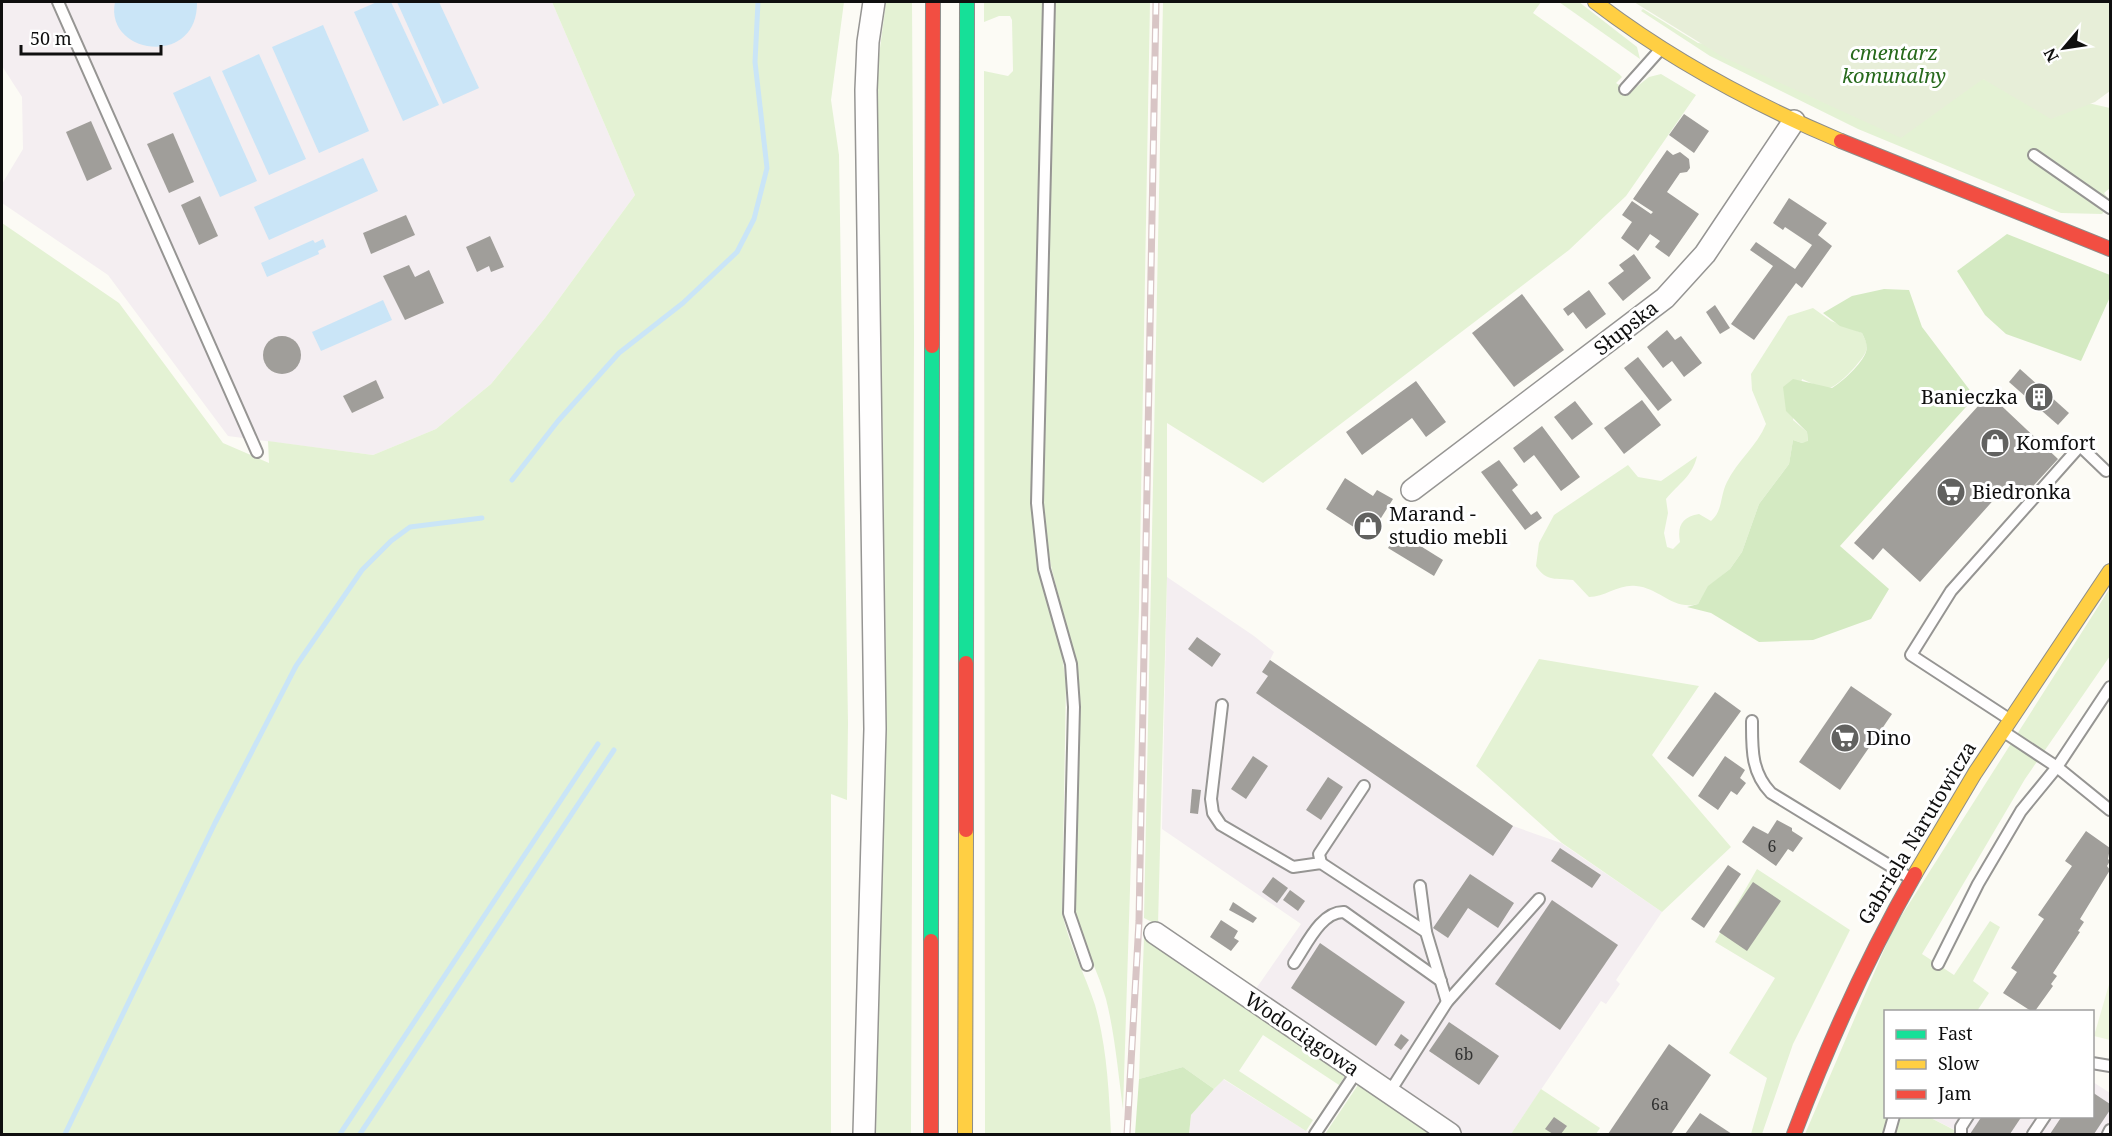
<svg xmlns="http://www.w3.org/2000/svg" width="2112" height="1136" viewBox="0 0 2112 1136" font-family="'Noto Serif',serif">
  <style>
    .industrial { fill: #f4eef1 }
    .green { fill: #e4f2d4 }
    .forest { fill: #d4eac2 }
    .cemetery { fill: #e7eed8 }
    .pitch { fill: #eef6de }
    .water { fill: #cae5f7 }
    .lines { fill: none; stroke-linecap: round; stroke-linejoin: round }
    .stream { stroke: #cae5f7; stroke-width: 5 }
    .building { fill: #a09e9a }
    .lane-casing { stroke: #969593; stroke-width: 14 }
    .street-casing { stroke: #969593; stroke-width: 24 }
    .fast-casing { stroke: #8c8c89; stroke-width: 16 }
    .slow-casing { stroke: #8c8c89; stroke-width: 16 }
    .jam-casing { stroke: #8c8c89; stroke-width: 16 }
    .lane { stroke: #fffefe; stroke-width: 10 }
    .street { stroke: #fffefe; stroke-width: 21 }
    .fast { stroke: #16e098; stroke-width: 14 }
    .slow { stroke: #ffcf43; stroke-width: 14 }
    .jam { stroke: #f24e42; stroke-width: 14 }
    .rail-casing { stroke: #d8c5c5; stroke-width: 7 }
    .rail { stroke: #fff; stroke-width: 4.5; stroke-dasharray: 14; stroke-linecap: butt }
    .labels { text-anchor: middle; stroke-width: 6; stroke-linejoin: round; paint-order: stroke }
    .number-label { font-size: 16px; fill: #333332 }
    .park-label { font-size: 20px; font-style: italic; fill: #286a1d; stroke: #fff }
    .street-label { font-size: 20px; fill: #0f0f0f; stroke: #fff }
    .poi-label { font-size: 20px; fill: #0f0f0f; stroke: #fff; text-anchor: start }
  </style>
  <rect width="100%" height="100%" fill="#fcfbf5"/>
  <g class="industrial">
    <path d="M2 2H552L635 195 545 318 491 384 436 429 373 455 228 436 108 275 2 203V184L23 149 22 97 2 66Z"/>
    <path d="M1167 577 1254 636 1274 652 1270 660 1513 826 1561 843 1662 912 1616 980 1620 984 1606 1004 1601 1001 1511 1134H1463L1253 993 1301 924 1162 829Z"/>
    <path d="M1223 1079 1311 1134H1189L1191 1115Z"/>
    <path d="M2093 1082 2110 1093V1134H1963L1929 1117 2092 1116Z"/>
  </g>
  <g class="green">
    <path d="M552 2H844L831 100 839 155 848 723 847 800 831 794V1134H2V223L119 303 223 443 269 463 268 441 373 455 436 429 491 384 545 318 635 195Z"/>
    <path d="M886 2H912L914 336 911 1134H876L886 664 877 71Z"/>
    <path d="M984 2H1043L1032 508 1039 565 1060 643 1066 682 1062 913C1069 945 1085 974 1095 1005 1107 1047 1109 1092 1111 1134H985L984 71 1008 76 1013 71 1012 20 1010 16H999L984 22Z"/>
    <path d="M1055 2H1150L1139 608 1123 1109C1118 1072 1115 1035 1106 999 1096 964 1077 935 1073 898L1080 707 1078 674 1051 566 1043 518Z"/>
    <path d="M1163 2H1541L1533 13 1619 74 1622 77 1616 83 1630 92 1649 77 1661 74 1696 95 1626 196 1569 250 1263 483 1167 423V577L1158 925 1144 918Z"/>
    <path d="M1559 2H1579L1637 47 1640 59Z"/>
    <path d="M1643 9 1698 43 1983 79 2110 108V188L2104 193 2108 198V207L2102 214 2061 213 1858 129 1710 56 1641 11Z"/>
    <path d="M1813 308 1831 321 1862 333C1865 339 1868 344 1866 351 1863 360 1838 387 1829 388 1819 388 1811 383 1802 379L1793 420 1807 432 1808 442 1802 443 1793 440 1789 464 1759 504 1742 552 1730 569 1709 586 1698 604C1673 611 1660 588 1636 586 1619 584 1605 597 1589 597L1573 580C1557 578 1546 582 1536 566L1539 543 1554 515 1628 465 1638 477 1661 481 1697 456C1693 476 1678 484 1666 499L1668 513 1664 533 1667 547 1673 549 1680 542C1677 526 1682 517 1699 514L1711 521C1723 511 1720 495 1727 482 1737 461 1757 446 1766 424L1752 390 1751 374 1788 316Z"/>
    <path d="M2110 588V656L2025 779 1922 954 1954 975 1990 921 2000 927 1973 981 1989 993 1977 1011 1886 1012V1116L1929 1117 1958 1132 1956 1134H1805L1893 929Z"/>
    <path d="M1539 659 1699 686 1652 755 1731 847 1662 912 1562 843 1476 766Z"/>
    <path d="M1757 869 1850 930 1793 1044 1762 1134H1751L1767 1078 1729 1053 1775 978 1715 942Z"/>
    <path d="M1144 937 1347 1073 1339 1085 1263 1035 1239 1071 1313 1120 1306 1131 1224 1079 1214 1089 1183 1067 1139 1079Z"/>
    <path d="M1360 1082 1438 1134H1325Z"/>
    <path d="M1541 1089 1600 1128 1596 1134H1511Z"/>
  </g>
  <g class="forest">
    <path d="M2007 234 2110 275V297L2081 361 2006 334 1985 315 1957 271Z"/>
    <path d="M1884 289 1909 290 1922 327 1975 397 1840 546 1889 589 1871 619 1813 640 1759 642 1711 613 1687 607 1698 604 1708 586 1730 569 1742 552 1759 504 1789 464 1793 440 1802 443 1808 441 1807 432 1786 411 1783 387 1793 379 1832 388C1842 382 1862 364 1866 352 1868 345 1865 339 1862 333L1840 326 1823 313 1852 296Z"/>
    <path d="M1183 1067 1214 1089 1191 1115 1189 1134H1135L1139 1079Z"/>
  </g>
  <path class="cemetery" d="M1634 2H2110V91L2095 102 2051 119 1983 79 1901 138 1723 57Z"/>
  <path class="pitch" d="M2110 981V1040L2094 1036Z"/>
  <g class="water">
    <path d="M115 2H197C198 68 104 55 115 2Z"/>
    <path d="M377 2H391L439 105 403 121 354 12Z"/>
    <path d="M397 2H439L479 88 443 104Z"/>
    <path d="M323 25 369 131 319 153 272 47Z"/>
    <path d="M259 54 306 159 269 175 222 71Z"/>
    <path d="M210 76 257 181 220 197 173 93Z"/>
    <path d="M363 158 378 191 269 240 254 207Z"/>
    <path d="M323 239 326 247 318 251 319 254 267 277 261 263 313 240 315 243Z"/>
    <path d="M383 300 392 320 321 351 312 332Z"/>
  </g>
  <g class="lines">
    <g class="stream">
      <path d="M512 480 558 421 619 353 683 303 737 252 754 219 767 168 755 62 758 2"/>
      <path d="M65 1134 215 823 296 666 362 570 391 541 410 527 482 518"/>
      <path d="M340 1134 598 744"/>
      <path d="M360 1134 614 750"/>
    </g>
  </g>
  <g class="building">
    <path d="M1684 114 1709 131 1694 153 1669 135Z"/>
    <path d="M91 121 112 169 87 181 66 132Z"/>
    <path d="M173 133 194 182 169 193 147 144Z"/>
    <path d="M1667 150 1673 155 1680 152 1689 159 1690 168 1687 172 1680 173 1667 192 1699 214 1669 257 1655 247 1660 241 1650 234 1638 251 1621 238 1632 222 1622 215 1632 201 1651 214 1653 212 1633 199Z"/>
    <path d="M200 196 218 236 199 245 181 205Z"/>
    <path d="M1789 198 1827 223 1818 235 1832 246 1802 288 1796 283 1754 340 1731 324 1773 266 1750 250 1756 242 1795 269 1812 245 1785 227 1783 230 1773 223Z"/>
    <path d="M406 215 415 235 371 254 363 233Z"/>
    <path d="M490 236 504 267 491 272 489 266 477 272 466 247Z"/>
    <path d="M1634 254 1651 278 1623 301 1608 283 1624 271 1619 265Z"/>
    <path d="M409 265 415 277 429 270 444 303 405 320 383 276Z"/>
    <path d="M1589 290 1606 314 1586 329 1573 312 1568 316 1563 309Z"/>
    <path d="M1522 294 1564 350 1514 387 1472 333Z"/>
    <path d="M1715 305 1730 328 1720 334 1706 312Z"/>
    <path d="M1667 330 1675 340 1681 336 1702 363 1684 377 1672 361 1663 368 1647 347Z"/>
    <circle cx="282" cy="355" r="19"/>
    <path d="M1638 357 1672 400 1658 411 1624 368Z"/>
    <path d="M2020 369 2069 413 2058 425 2009 382Z"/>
    <path d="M376 380 384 398 352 413 343 396Z"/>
    <path d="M1416 381 1446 422 1426 437 1412 418 1362 455 1346 432Z"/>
    <path d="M1989 394 2058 459 2022 498 2007 485 1920 582 1883 548 1873 560 1854 543Z"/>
    <path d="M1642 400 1661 425 1624 454 1604 428Z"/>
    <path d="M1575 401 1593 424 1572 440 1554 417Z"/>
    <path d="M1542 426 1580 477 1561 491 1534 455 1524 463 1513 448Z"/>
    <path d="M1499 460 1518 485 1512 490 1531 515 1537 511 1542 518 1525 530 1481 472Z"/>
    <path d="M1345 478 1373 496 1377 490 1393 499 1369 537 1326 509Z"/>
    <path d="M1398 532 1443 560 1434 576 1388 548Z"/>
    <path d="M1197 637 1221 654 1212 667 1188 649Z"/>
    <path d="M1270 660 1513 826 1493 856 1256 693 1268 676 1262 672Z"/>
    <path d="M1851 686 1892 714 1840 790 1799 762Z"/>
    <path d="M1715 692 1741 711 1693 777 1667 758Z"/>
    <path d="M1253 756 1268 766 1246 799 1231 789Z"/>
    <path d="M1725 756 1745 770 1740 778 1746 783 1737 795 1731 791 1718 810 1698 796Z"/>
    <path d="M1328 777 1343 787 1321 820 1306 810Z"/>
    <path d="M1192 789 1201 790 1198 814 1190 813Z"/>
    <path d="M1777 820 1792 828V831L1803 838 1793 852 1788 849 1776 866 1742 842 1753 826 1768 834Z"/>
    <path d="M2086 831 2110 848 2108 859 2110 861 2107 866 2110 870 2080 919 2084 922 2078 931 2080 932 2053 973 2057 976 2051 984 2053 986 2035 1011H2031L2003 993 2017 972 2011 968 2044 919 2038 915 2072 866 2065 861Z"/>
    <path d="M1560 848 1601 875 1592 888 1551 861Z"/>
    <path d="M1728 865 1741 874 1704 928 1691 919Z"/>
    <path d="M1470 874 1514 903 1498 928 1468 908 1448 938 1433 928Z"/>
    <path d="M1273 877 1288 888 1277 903 1262 892Z"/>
    <path d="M1753 882 1781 901 1747 951 1719 932Z"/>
    <path d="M1290 890 1305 901 1298 911 1283 900Z"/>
    <path d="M1552 900 1618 945 1560 1030 1495 984Z"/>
    <path d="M1233 902 1257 918 1253 923 1229 910Z"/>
    <path d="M1221 920 1238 931 1234 938 1239 941 1231 951 1210 937Z"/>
    <path d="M1320 943 1405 1002 1376 1046 1291 988Z"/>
    <path d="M1449 1022 1499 1056 1479 1085 1429 1051Z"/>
    <path d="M1401 1034 1409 1040 1401 1050 1394 1045Z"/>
    <path d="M1669 1044 1711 1075 1671 1134H1608Z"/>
    <path d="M2092 1092 2110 1104V1110L2094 1134H2050L2062 1116H2092Z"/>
    <path d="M1700 1113 1732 1134H1685Z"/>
    <path d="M1982 1116H2022L2010 1134H1970Z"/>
    <path d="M1554 1117 1567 1126 1561 1134H1553L1545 1129Z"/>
  </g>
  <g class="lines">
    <g class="lane-casing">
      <g id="lane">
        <path d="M58 2 257 452"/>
        <path d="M1049 2 1037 503 1044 569 1071 664 1074 707 1069 913 1087 965"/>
        <path d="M1625 89 1659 51"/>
        <path d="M2034 155 2110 208"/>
        <path d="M1222 705 1211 799 1213 813 1221 825 1293 867 1321 863 1426 932"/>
        <path d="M2009 719 1911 655 1951 591 2080 446 2106 471"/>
        <path d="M1752 721C1752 749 1751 772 1771 793L1910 878"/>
        <path d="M2004 732 2057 767 2110 810"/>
        <path d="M1321 863 1319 854 1364 786"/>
        <path d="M1420 886 1426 932 1447 1002"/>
        <path d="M1294 963C1306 946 1321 911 1344 912L1441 981"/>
        <path d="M1938 964 1978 884 2021 811 2057 767 2110 687"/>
        <path d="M2092 1063 2110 1066"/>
        <path d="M1389 1093 1447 1002 1539 899"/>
        <path d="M1315 1134 1357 1071"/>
        <path d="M1889 1134 1894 1116"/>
        <path d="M1961 1134V1127L1968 1116"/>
        <path d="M2033 1134 2045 1116"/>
        <path d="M2108 1134 2110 1130"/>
      </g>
    </g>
    <g class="street-casing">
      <g id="street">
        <path d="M1412 490 1665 298 1705 254 1794 121"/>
        <path d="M1155 933 1450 1134"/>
        <path d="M864 1134 875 729 866 90 868 42 874 2"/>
      </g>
    </g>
    <g class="fast-casing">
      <g id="fast">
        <path d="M966 663 967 2"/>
        <path d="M931 941 932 346"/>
      </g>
    </g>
    <g class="slow-casing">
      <g id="slow">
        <path d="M1595 2C1671 60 1753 104 1841 141"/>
        <path d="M1915 874 1975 773 2110 571"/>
        <path d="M965 1134 966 830"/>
      </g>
    </g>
    <g class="jam-casing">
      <g id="jam">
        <path d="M1841 141 2110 249"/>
        <path d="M932 346 933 2"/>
        <path d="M966 830V663"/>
        <path d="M931 1134V941"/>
        <path d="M1794 1134C1828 1044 1867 958 1915 874"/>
      </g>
    </g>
    <use href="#lane" class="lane"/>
    <use href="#street" class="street"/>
    <use href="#fast" class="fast"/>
    <use href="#slow" class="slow"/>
    <use href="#jam" class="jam"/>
    <g class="rail-casing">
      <path id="rail" d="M1127 1134 1139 921 1156 2"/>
    </g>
    <use href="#rail" class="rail"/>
  </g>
  <defs>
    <g id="building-disc" transform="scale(1.5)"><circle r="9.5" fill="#626260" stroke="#fff"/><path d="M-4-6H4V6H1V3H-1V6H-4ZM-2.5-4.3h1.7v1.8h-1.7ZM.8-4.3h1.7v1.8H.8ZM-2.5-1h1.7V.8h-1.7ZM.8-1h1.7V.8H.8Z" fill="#fff"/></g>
    <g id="shop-disc" transform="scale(1.5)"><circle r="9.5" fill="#626260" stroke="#fff"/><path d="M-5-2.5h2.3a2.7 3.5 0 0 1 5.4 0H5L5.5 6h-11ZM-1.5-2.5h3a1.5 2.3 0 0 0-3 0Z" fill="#fff"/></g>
    <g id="supermarket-disc" transform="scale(1.5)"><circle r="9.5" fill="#626260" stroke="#fff"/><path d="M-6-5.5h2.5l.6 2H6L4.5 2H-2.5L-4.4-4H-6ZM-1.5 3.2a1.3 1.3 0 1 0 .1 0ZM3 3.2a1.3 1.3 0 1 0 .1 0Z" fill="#fff"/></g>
  </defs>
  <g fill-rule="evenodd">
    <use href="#building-disc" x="2039" y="397"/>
    <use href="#shop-disc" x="1995" y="443"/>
    <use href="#supermarket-disc" x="1951" y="492"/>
    <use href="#shop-disc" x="1368" y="526"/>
    <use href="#supermarket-disc" x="1845" y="738"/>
  </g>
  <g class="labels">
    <g class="number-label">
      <text x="1772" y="852">6</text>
      <text x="1464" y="1060">6b</text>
      <text x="1660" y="1110">6a</text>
    </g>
    <g class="park-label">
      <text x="1894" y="60">cmentarz<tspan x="1894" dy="23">komunalny</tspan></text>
    </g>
    <g class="street-label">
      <text transform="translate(1626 328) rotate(-38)" y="7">Słupska</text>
      <text transform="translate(1917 833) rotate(-59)" y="7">Gabriela Narutowicza</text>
      <text transform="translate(1302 1034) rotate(34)" y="7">Wodociągowa</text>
    </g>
    <g class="poi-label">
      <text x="2018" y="404" text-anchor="end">Banieczka</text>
      <text x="2016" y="450">Komfort</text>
      <text x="1972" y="499">Biedronka</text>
      <text x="1389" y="521">Marand -<tspan x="1389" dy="23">studio mebli</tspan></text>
      <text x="1866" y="745">Dino</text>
    </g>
  </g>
  <rect width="2112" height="1136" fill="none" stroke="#0f0f0f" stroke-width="6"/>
  <rect x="1884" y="1010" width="210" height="108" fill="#ffffff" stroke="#9f9f9f" stroke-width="1.5"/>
  <rect x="1896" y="1030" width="30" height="9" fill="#16e098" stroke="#9f9f9f" stroke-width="1.5"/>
  <text x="1938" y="1040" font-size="18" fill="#0f0f0f">Fast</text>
  <rect x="1896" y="1060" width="30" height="9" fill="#ffcf43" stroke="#9f9f9f" stroke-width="1.5"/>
  <text x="1938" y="1070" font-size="18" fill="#0f0f0f">Slow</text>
  <rect x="1896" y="1090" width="30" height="9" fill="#f24e42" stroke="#9f9f9f" stroke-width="1.5"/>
  <text x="1938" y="1100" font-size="18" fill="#0f0f0f">Jam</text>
  <g transform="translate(2064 48) rotate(241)" stroke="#ffffff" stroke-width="4.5" paint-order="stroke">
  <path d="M0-4.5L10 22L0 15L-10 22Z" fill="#0f0f0f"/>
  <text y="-9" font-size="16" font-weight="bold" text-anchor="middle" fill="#0f0f0f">N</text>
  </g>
  <path d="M21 45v9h140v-9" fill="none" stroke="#0f0f0f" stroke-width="3"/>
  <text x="30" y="45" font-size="18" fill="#0f0f0f" stroke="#ffffff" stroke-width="4.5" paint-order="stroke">50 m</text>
</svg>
